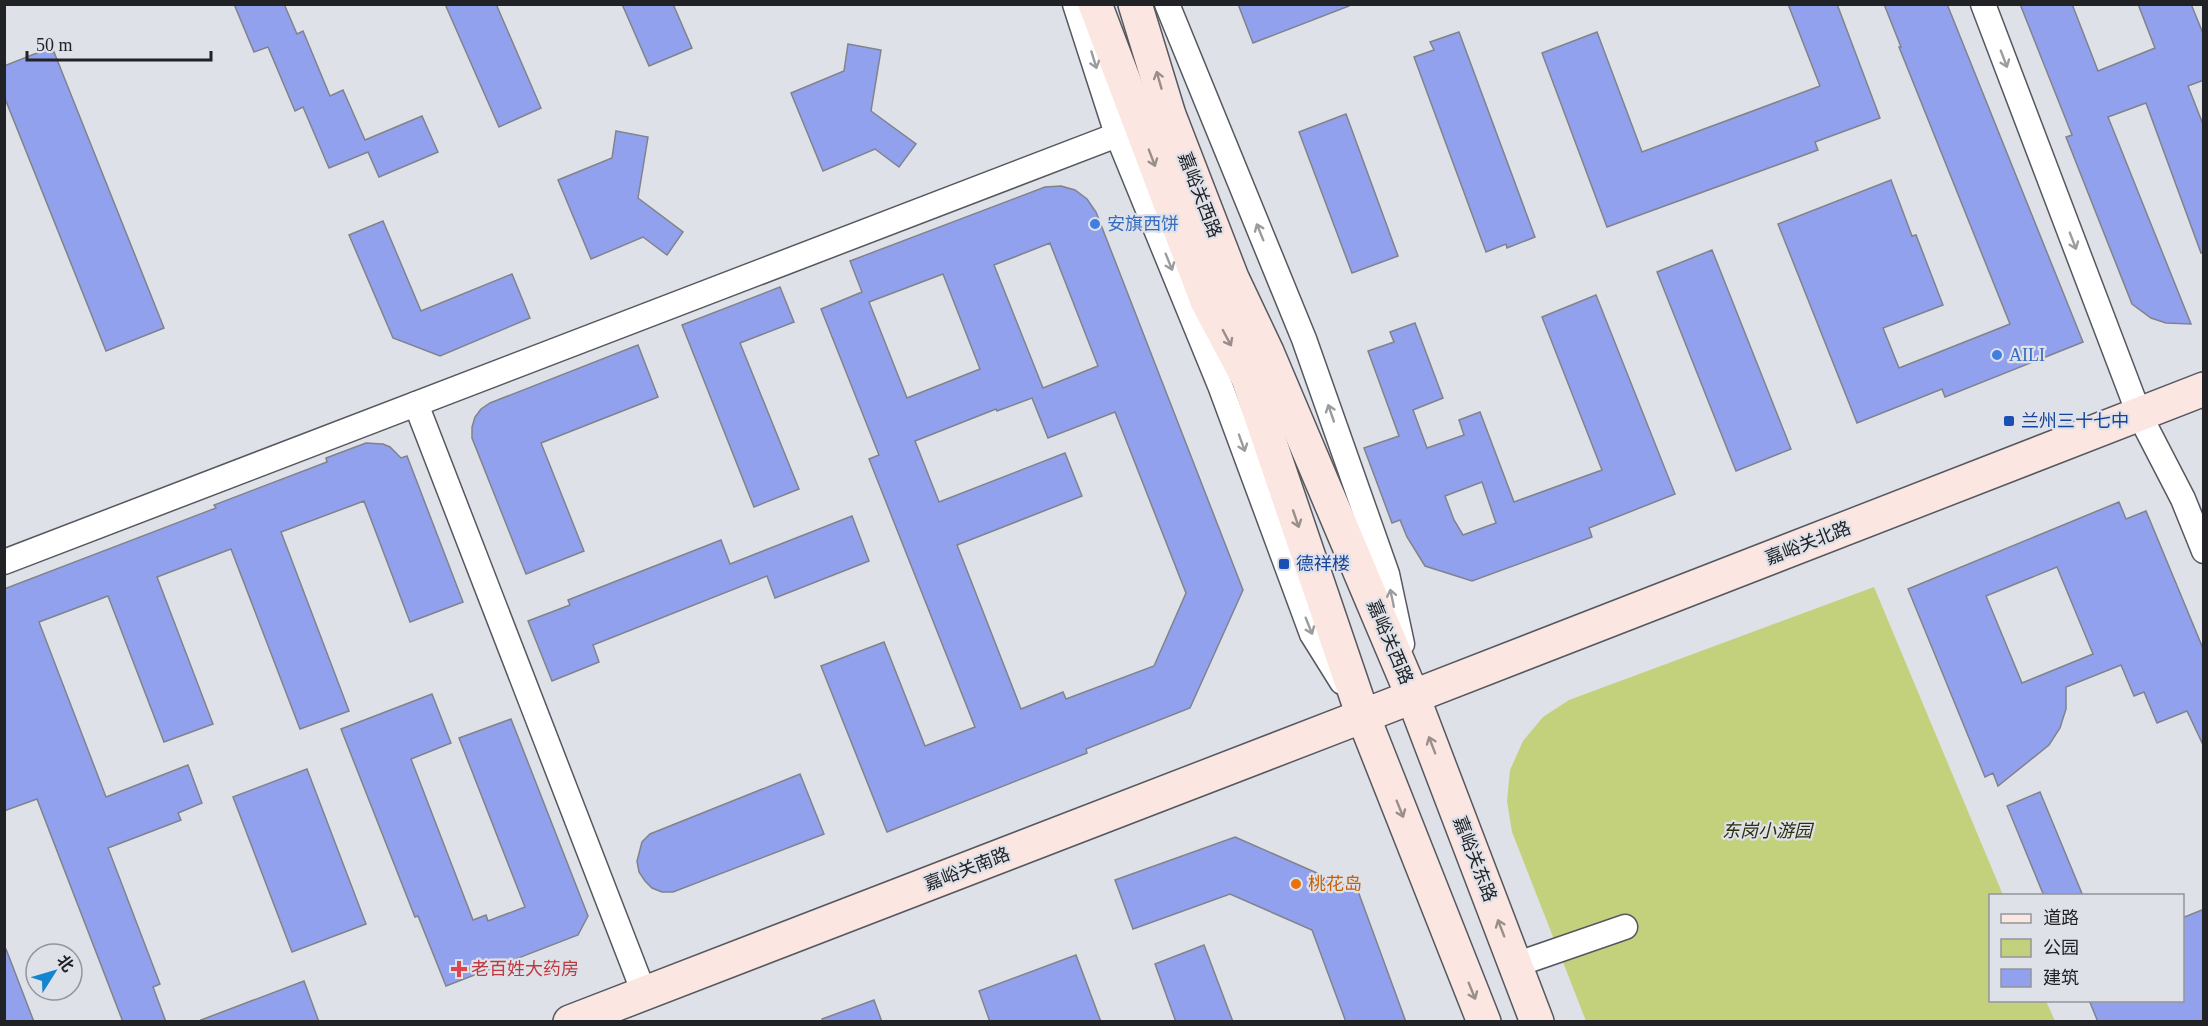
<svg xmlns="http://www.w3.org/2000/svg" width="2208" height="1026" viewBox="0 0 2208 1026" font-family="'Times New Roman','Noto Sans SC',serif">
  <style>
    .green { fill: #c3d17c }
    .building { fill: #91a1ed; stroke: #81838b; stroke-width: 1.5; fill-rule: evenodd }
    .lines { fill: none; stroke-linecap: round; stroke-linejoin: round }
    .street-casing { stroke: #56585f; stroke-width: 27 }
    .secondary-casing { stroke: #56585f; stroke-width: 36 }
    .street { stroke: #fff; stroke-width: 24 }
    .secondary { stroke: #fce6e1; stroke-width: 33 }
    .oneway { stroke: #9b9c9d }
    .oneway2 { stroke: #998e8c }
    .shop-dot { fill: #3f7fe0; stroke: #dfe1e9; stroke-width: 2 }
    .transit-dot { fill: #1a4fb4; stroke: #dfe1e9; stroke-width: 2 }
    .food-dot { fill: #e8710a; stroke: #dfe1e9; stroke-width: 2 }
    .health-dot { fill: #e0444e; stroke: #dfe1e9; stroke-width: 2 }
    .labels { text-anchor: middle; stroke-width: 4.5; stroke-linejoin: round; paint-order: stroke }
    .street-label { font-size: 18px; fill: #212225; stroke: #dfe1e9 }
    .shop-label { font-size: 18px; fill: #366cbe; stroke: #dfe1e9; text-anchor: start }
    .transit-label { font-size: 18px; fill: #164399; stroke: #dfe1e9; text-anchor: start }
    .park-label { font-size: 18px; font-style: italic; fill: #2a2f09; stroke: #dfe1e9 }
    .food-label { font-size: 18px; fill: #c56008; stroke: #dfe1e9; text-anchor: start }
    .health-label { font-size: 18px; fill: #be3a42; stroke: #dfe1e9; text-anchor: start }
  </style>
  <rect width="100%" height="100%" fill="#dfe1e9"/>
  <path class="green" d="M1874 587 2003 895 1990 896V1000L2046 1001 2055 1021H1586L1512 832 1507 801 1510 770 1523 741 1543 717 1569 700Z"/>
  <g class="building">
    <path d="M234 4H284L297 34 303 31 330 96 343 90 365 140 422 116 438 152 379 177 368 152 329 168 303 107 295 111 268 47 254 52Z"/>
    <path d="M445 4H496L541 108 499 127Z"/>
    <path d="M622 4H673L692 48 649 66Z"/>
    <path d="M1238 4H1349V6L1253 43Z"/>
    <path d="M1788 4H1837L1880 118 1815 142 1818 150 1607 227 1542 53 1597 32 1642 152 1820 86Z"/>
    <path d="M1884 4H1947L2083 342 1945 397 1942 389 1857 423 1778 224 1891 180 1912 236 1916 235 1943 305 1883 328 1899 368 2010 324 1899 47H1901Z"/>
    <path d="M2020 4H2072L2098 71 2155 48 2138 4H2191L2204 36V80L2188 86 2204 127V253H2201L2146 103 2108 117 2191 324 2166 323 2151 318 2132 304 2066 137 2072 135Z"/>
    <path d="M1459 32 1535 237 1507 248 1506 244 1486 252 1414 57 1434 50 1430 42Z"/>
    <path d="M848 44 881 50 871 111 916 144 899 167 875 149 823 171 791 93 844 71Z"/>
    <path d="M52 47 164 328 106 351 4 96V66Z"/>
    <path d="M1346 114 1398 256 1352 273 1299 132Z"/>
    <path d="M616 131 648 137 638 198 683 232 667 255 643 237 591 259 558 180 612 158Z"/>
    <path d="M1061 186 1075 190 1087 199 1096 212 1243 590 1190 708 1086 749 1087 753 887 832 821 666 884 642 925 746 975 727 869 459 879 455 821 309 862 292 850 261 1045 187ZM1050 243 1098 366 1043 388 994 265ZM943 274 980 369 907 398 869 302ZM1032 398 1048 438 1115 412 1186 593 1154 666 1066 699 1063 692 1021 709 957 545 1082 496 1065 453 939 502 915 441 996 409 997 411Z"/>
    <path d="M383 221 421 311 512 274 530 318 440 356 393 338 349 235Z"/>
    <path d="M1712 250 1791 449 1736 471 1657 272Z"/>
    <path d="M780 287 794 322 740 343 799 489 754 507 682 325Z"/>
    <path d="M1596 295 1675 494 1589 528 1592 537 1472 581 1425 566 1407 537 1400 520 1392 523 1364 448 1399 436 1368 351 1394 342 1390 332 1415 323 1443 398 1413 410 1427 448 1464 435 1459 420 1480 412 1514 502 1602 470 1542 317ZM1482 482 1496 523 1463 535 1454 520 1445 496Z"/>
    <path d="M638 345 658 397 541 443 584 551 526 574 472 438V427L475 417 481 409 490 403Z"/>
    <path d="M366 443 383 444 390 447 401 458 407 456 463 602 410 622 364 501 281 532 349 711 300 729 231 549 157 577 213 724 164 742 108 596 39 622 106 797 188 765 202 803 178 813 181 820 108 848 160 984 153 987 166 1022H123L37 799 4 811V589L216 508 214 505 327 462 326 458Z"/>
    <path d="M2119 502 2126 519 2146 511 2204 651V747L2187 711 2157 723 2144 692 2134 696 2121 665 2066 687V709L2060 728 2049 745 1998 786 1993 773 1985 777 1908 589ZM2057 567 2093 654 2022 683 1986 596Z"/>
    <path d="M852 516 869 561 775 598 767 576 593 645 599 662 552 681 528 621 570 605 568 600 721 540 730 564Z"/>
    <path d="M432 694 451 743 411 759 473 920 486 915 488 921 525 907 459 738 511 719 588 916 578 935 446 986 418 916 415 917 341 729Z"/>
    <path d="M307 769 366 924 292 952 233 797Z"/>
    <path d="M800 774 824 834 673 892H662L652 888 645 881 639 872 637 861 642 842 650 834Z"/>
    <path d="M2040 792 2083 896H2044L2007 806Z"/>
    <path d="M1235 837 1358 891 1406 1022H1346L1312 930 1230 894 1133 929 1115 880Z"/>
    <path d="M2204 909V1022H2098L2089 1000H2182V918Z"/>
    <path d="M1204 945 1233 1022H1176L1155 964Z"/>
    <path d="M4 949H6L34 1022H4Z"/>
    <path d="M1076 955 1101 1022H990L979 991Z"/>
    <path d="M304 981 319 1022H202L201 1020Z"/>
    <path d="M874 1000 882 1022H823L822 1019Z"/>
  </g>
  <g class="lines">
    <g class="street-casing">
      <g id="street">
        <path d="M1075 4 1117 134 1221 388 1312 634 1342 682"/>
        <path d="M1167 4 1304 339 1387 574 1402 644"/>
        <path d="M1983 4 2139 414 2183 499 2204 551"/>
        <path d="M416 404 644 993"/>
        <path d="M4 562 1156 120"/>
        <path d="M1515 965 1625 927"/>
      </g>
    </g>
    <g class="secondary-casing">
      <g id="secondary">
        <path d="M1095 4 1207 301 1248 378 1363 716 1484 1022"/>
        <path d="M1135 4 1169 115 1232 278 1267 352 1413 697 1537 1022"/>
        <path d="M570 1022 1363 716 2204 389"/>
      </g>
    </g>
    <use href="#street" class="street"/>
    <use href="#secondary" class="secondary"/>
  </g>
  <defs><path id="oneway-shaft" d="M-6 0H5M1.5-3L5.5 0L1.5 3" fill="none" stroke-width="1.6" stroke-linecap="round" stroke-linejoin="round" transform="scale(1.5)"/></defs>
  <g class="oneway">
    <use href="#oneway-shaft" transform="translate(2004 59) rotate(69)"/>
    <use href="#oneway-shaft" transform="translate(1094 60) rotate(73)"/>
    <use href="#oneway-shaft" transform="translate(1260 232) rotate(-112)"/>
    <use href="#oneway-shaft" transform="translate(2073 241) rotate(69)"/>
    <use href="#oneway-shaft" transform="translate(1169 262) rotate(68)"/>
    <use href="#oneway-shaft" transform="translate(1331 413) rotate(-109)"/>
    <use href="#oneway-shaft" transform="translate(1242 443) rotate(70)"/>
    <use href="#oneway-shaft" transform="translate(1392 598) rotate(-102)"/>
    <use href="#oneway-shaft" transform="translate(1309 626) rotate(68)"/>
  </g>
  <g class="oneway2">
    <use href="#oneway-shaft" transform="translate(1159 80) rotate(-106)"/>
    <use href="#oneway-shaft" transform="translate(1152 158) rotate(69)"/>
    <use href="#oneway-shaft" transform="translate(1227 338) rotate(62)"/>
    <use href="#oneway-shaft" transform="translate(1296 519) rotate(71)"/>
    <use href="#oneway-shaft" transform="translate(1432 745) rotate(-111)"/>
    <use href="#oneway-shaft" transform="translate(1400 809) rotate(68)"/>
    <use href="#oneway-shaft" transform="translate(1501 928) rotate(-111)"/>
    <use href="#oneway-shaft" transform="translate(1472 991) rotate(68)"/>
  </g>
  <g class="shop-dot">
    <circle cx="1095" cy="224" r="6"/>
    <circle cx="1997" cy="355" r="6"/>
  </g>
  <g class="transit-dot">
    <rect x="2003" y="415" width="12" height="12" rx="3"/>
    <rect x="1278" y="558" width="12" height="12" rx="3"/>
  </g>
  <circle class="food-dot" cx="1296" cy="884" r="6"/>
  <path class="health-dot" d="M456 960h6v6h6v6h-6v6h-6v-6h-6v-6h6z"/>
  <g class="labels">
    <g class="street-label">
      <text transform="translate(1200 195) rotate(69)" y="6">嘉峪关西路</text>
      <text transform="translate(1808 543) rotate(-21)" y="6">嘉峪关北路</text>
      <text transform="translate(1390 642) rotate(67)" y="6">嘉峪关西路</text>
      <text transform="translate(1475 859) rotate(69)" y="6">嘉峪关东路</text>
      <text transform="translate(967 869) rotate(-21)" y="6">嘉峪关南路</text>
    </g>
    <g class="shop-label">
      <text x="1107" y="230">安旗西饼</text>
      <text x="2009" y="361">AILI</text>
    </g>
    <g class="transit-label">
      <text x="2021" y="427">兰州三十七中</text>
      <text x="1296" y="570">德祥楼</text>
    </g>
    <g class="park-label">
      <text x="1767" y="837">东岗小游园</text>
    </g>
    <g class="food-label">
      <text x="1308" y="890">桃花岛</text>
    </g>
    <g class="health-label">
      <text x="471" y="975">老百姓大药房</text>
    </g>
  </g>
  <rect width="2208" height="1026" fill="none" stroke="#212225" stroke-width="12"/>
  <rect x="1989" y="894" width="195" height="108" fill="#dfe1e9" stroke="#93959b" stroke-width="1.5"/>
  <rect x="2001" y="914" width="30" height="9" fill="#fce6e1" stroke="#93959b" stroke-width="1.5"/>
  <text x="2043" y="924" font-size="18" fill="#212225">道路</text>
  <rect x="2001" y="939" width="30" height="18" fill="#c3d17c" stroke="#93959b" stroke-width="1.5"/>
  <text x="2043" y="954" font-size="18" fill="#212225">公园</text>
  <rect x="2001" y="969" width="30" height="18" fill="#91a1ed" stroke="#93959b" stroke-width="1.5"/>
  <text x="2043" y="984" font-size="18" fill="#212225">建筑</text>
  <g transform="translate(54 972) rotate(53)"><circle r="28" fill="#dfe1e9" stroke="#93959b" stroke-width="1.5"/>
  <path d="M0-4.5L10 22L0 15L-10 22Z" fill="#1485ce"/>
  <text y="-9" font-size="16" font-weight="bold" text-anchor="middle" fill="#212225">北</text>
  </g>
  <path d="M27 51v9h184v-9" fill="none" stroke="#212225" stroke-width="3"/>
  <text x="36" y="51" font-size="18" fill="#212225" stroke="#dfe1e9" stroke-width="4.5" paint-order="stroke">50 m</text>
</svg>
